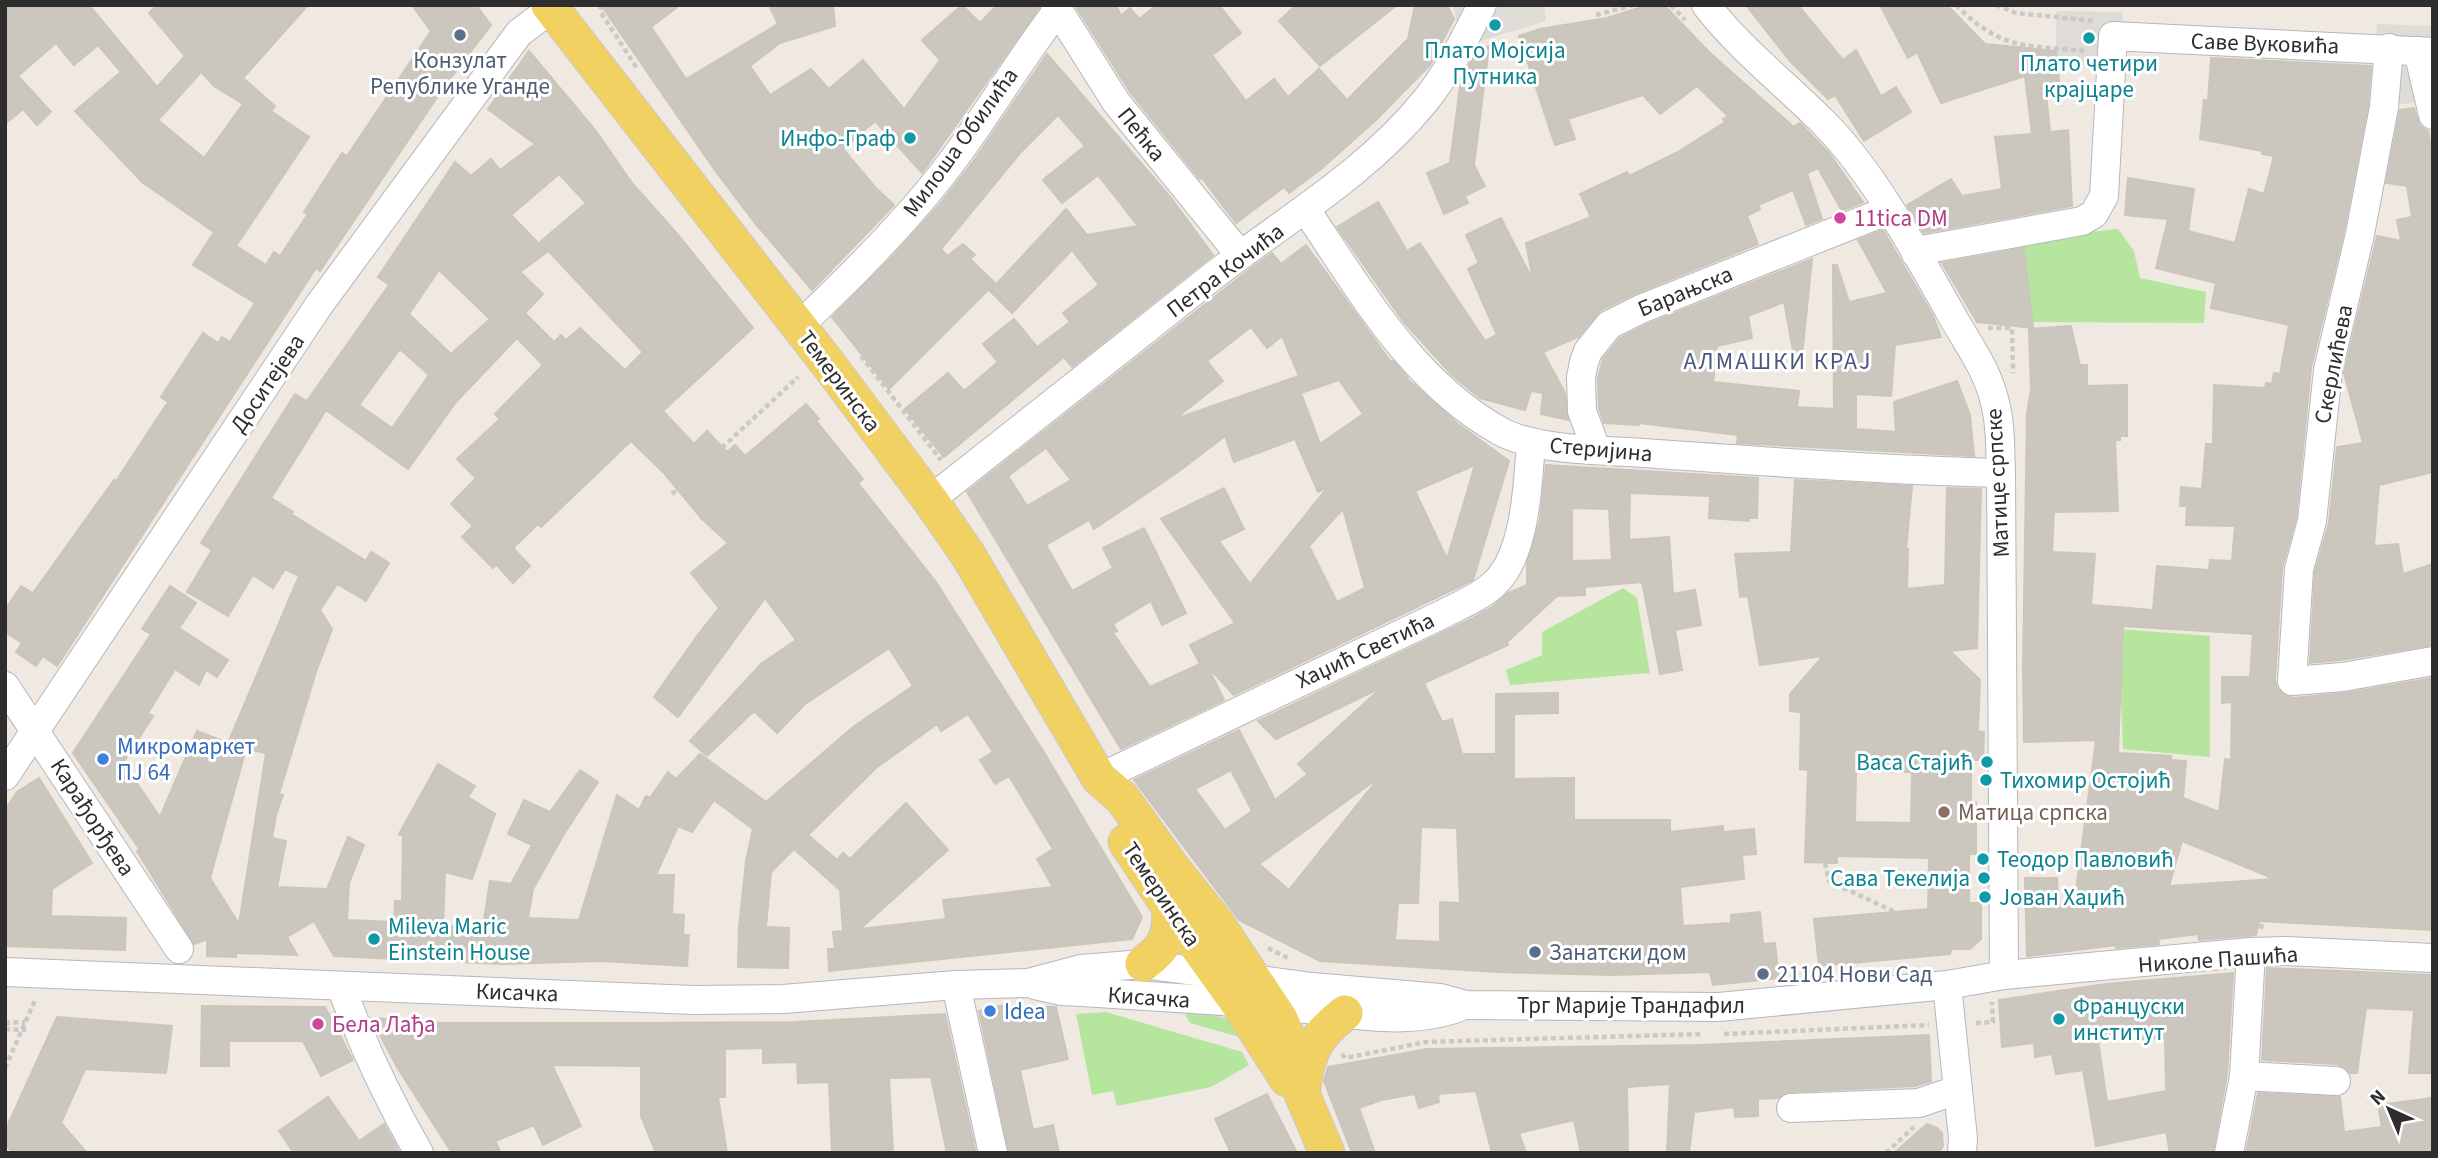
<svg xmlns="http://www.w3.org/2000/svg" width="2438" height="1158" viewBox="0 0 2438 1158" font-family="'Source Sans 3',sans-serif">
  <style>
    .green { fill: #b6e59e }
    .plaza { fill: #dfdcd8 }
    .building { fill: #cbc7bf; stroke: #cbc5ba; stroke-width: 2; fill-rule: evenodd }
    .lines { fill: none; stroke-linecap: round; stroke-linejoin: round }
    .minor-casing { stroke: #b4b7c1; stroke-width: 30 }
    .major-casing { stroke: #c9c9c9; stroke-width: 37 }
    .path { stroke: #c9c9c9; stroke-width: 4.5; stroke-dasharray: 5 3.5; stroke-linecap: butt }
    .minor { stroke: #fff; stroke-width: 28 }
    .major { stroke: #f2d163; stroke-width: 35 }
    .culture-dot { fill: #0f9aa8; stroke: #fff; stroke-width: 2.5 }
    .service-dot { fill: #5c6f8a; stroke: #fff; stroke-width: 2.5 }
    .hotel-dot { fill: #d1479c; stroke: #fff; stroke-width: 2.5 }
    .shop-dot { fill: #3f7fe0; stroke: #fff; stroke-width: 2.5 }
    .education-dot { fill: #8d6e63; stroke: #fff; stroke-width: 2.5 }
    .labels { text-anchor: middle; stroke-width: 6; stroke-linejoin: round; paint-order: stroke }
    .street-label { font-size: 23px; fill: #2e2e2e; stroke: #fff }
    .culture-label { font-size: 23px; fill: #0d838f; stroke: #fff; text-anchor: start }
    .service-label { font-size: 23px; fill: #4e5e75; stroke: #fff; text-anchor: start }
    .hotel-label { font-size: 23px; fill: #b23c85; stroke: #fff; text-anchor: start }
    .shop-label { font-size: 23px; fill: #366cbe; stroke: #fff; text-anchor: start }
    .education-label { font-size: 23px; fill: #785e54; stroke: #fff; text-anchor: start }
    .neighbourhood-label { font-size: 24px; letter-spacing: 2px; fill: #4d5680; stroke: #fff }
  </style>
  <rect width="100%" height="100%" fill="#efe9e1"/>
  <g class="green">
    <path d="M2118 229 2134 251 2140 278 2206 292 2204 323 2027 322 2022 239Z"/>
    <path d="M1623 588 1637 598 1650 673 1510 685 1506 670 1542 655V632Z"/>
    <path d="M2118 629 2210 636V757L2123 749Z"/>
    <path d="M1106 1012 1242 1052 1249 1065 1211 1087 1117 1106 1113 1091 1092 1095 1076 1014Z"/>
    <path d="M1185 1014C1223 1016 1225 1013 1253 1041L1190 1023Z"/>
  </g>
  <g class="plaza">
    <path d="M1453 5H1544L1546 21 1474 43 1458 28Z"/>
    <path d="M2056 11 2123 12 2120 65 2056 64Z"/>
    <path d="M2377 24 2433 26V84L2429 102 2370 106Z"/>
  </g>
  <g class="building">
    <path d="M5 5H89L157 87 185 56 149 13 157 5H308L243 78 275 106 271 111 309 137 236 246 266 265 274 252 280 256 308 214 304 212 342 153 347 156 431 31 412 5H476L491 25 444 87 320 271 316 268 57 666 43 656 36 666 16 652 22 643 5 632V610L21 586 33 593 114 480 116 481 168 402 161 397 203 333 218 343 222 337 230 342 255 303 193 265 214 232 142 182 75 111 121 72 98 45 74 65 56 43 18 76 51 112 37 125 23 109 5 124ZM201 72 214 86 243 104 204 158 158 120Z"/>
    <path d="M601 5H680L651 27 686 79 778 24 769 5H833L835 26 780 43 750 66 770 95 811 69 829 89 863 60 904 109 940 60 922 40 962 5 980 23 997 5H1038L1039 8 922 173 875 121 843 149 875 187 894 205 812 290 755 223 714 169Z"/>
    <path d="M1075 5H1116L1121 16 1130 8 1139 19 1157 5H1219L1241 33 1212 55 1246 101 1274 79 1288 97 1319 69 1347 100 1408 39 1415 5H1447L1454 19 1430 65 1376 120 1321 169 1289 193 1284 187 1236 223 1202 178 1200 179 1130 92Z"/>
    <path d="M1296 5H1397L1320 66 1279 21Z"/>
    <path d="M1648 5H1664L1710 53 1796 129 1795 126 1800 123 1829 153 1863 202 1842 211 1818 168 1807 173 1822 219 1806 225 1793 190 1758 205 1760 209 1747 216 1758 244 1634 294 1601 310 1578 337 1543 352 1565 393 1568 420 1541 414 1543 393 1531 391 1525 410 1480 398 1452 375 1404 322 1337 227 1378 202 1407 251 1420 243 1485 341 1497 335 1468 269 1479 263 1466 235 1501 218 1533 281 1526 243 1591 217 1580 194 1627 172 1629 176 1678 152 1725 122 1723 119 1728 116 1697 86 1660 114 1643 95 1568 119 1575 139 1555 145 1519 36 1540 29 1607 18Z"/>
    <path d="M1746 5H1798L1843 60 1856 50 1881 96 1896 87 1911 112 1864 141 1835 95 1828 99 1790 61Z"/>
    <path d="M1880 5H1947L1985 44 2056 51 2060 90 2046 92 2050 132 2068 130 2072 206 1924 233 1907 205 1951 179 1962 196 2002 189 1995 137 2032 134 2025 76 1941 103 1917 52 1908 58Z"/>
    <path d="M1489 46 1474 165 1485 186 1465 196 1468 203 1444 214 1427 173 1450 163 1461 79 1478 49Z"/>
    <path d="M529 51 596 131 632 183 679 236 753 328 663 411 694 444 707 431 727 452 735 445 745 456 806 404 819 419 816 421 863 479 858 483 936 582 1045 754 1142 917 1132 939 829 971 828 949H835L833 932 843 931 840 890 794 849 771 872 766 927 789 928 788 968 738 967 739 927 746 861 753 829 714 800 692 832 678 826 656 875H674L672 914 684 915 683 935H689L687 966 601 961 503 964 334 956 314 921 287 937 297 955 236 953V957L207 956V939L194 944 137 851 140 850 73 753 151 634 142 629 170 586 196 603 179 628 228 660 217 677 206 670 199 685 175 669 148 713 153 716 123 763 160 817 197 731 228 743 299 576 285 569 273 588 253 575 228 616 187 592 212 550 201 543 295 394 307 401 389 285 378 277 455 162 471 176 491 159 500 170 535 144 488 109ZM559 174 586 203 540 242 643 352 625 370 580 328 566 340 561 335 554 342 525 313 543 294 520 272 547 252 511 215ZM439 270 490 319 451 354 409 314ZM517 338 543 365 495 414 500 419 457 459 476 478 451 504 473 526 462 537 493 568 496 564 513 583 530 566 513 548 538 524 541 527 631 441 664 473 701 518 728 543 691 573 719 608 697 636 654 697 678 717 765 598 796 640 761 664 690 741 707 756 754 711 777 733 805 704 889 648 913 686 853 727 766 802 700 754 676 779 668 772 650 798 646 796 639 810 617 795 579 920 528 918 533 889 564 834 598 782 580 770 550 812 524 800 508 834 532 845 511 884 490 881 483 927 443 926 445 872 472 879 495 814 468 797 475 786 438 764 399 834 403 836 402 901H395L394 922 347 920 349 883 364 845 348 837 327 889 277 887 286 841 272 838 276 815 283 795 279 794 316 672 332 629 320 610 337 584 366 601 389 563 371 552 366 561 291 514 293 512 271 498 326 410 408 469 456 402ZM400 349 429 375 392 428 359 405ZM968 714 993 752 980 760 995 784 1009 776 1053 849 1037 859 1053 887 943 900 946 919 860 929 948 850 906 803 850 859 843 853 837 860 808 835 876 768 937 724 941 731ZM246 749 266 753 239 924 210 878Z"/>
    <path d="M1047 54 1172 199 1213 255 1072 367 1064 357 944 457 905 409 948 373 964 391 998 362 983 344 1014 319 1037 347 1070 322 1063 313 1099 285 1072 250 1012 313 990 291 1066 209 1087 235 1138 226 1098 175 1062 203 1043 180 1085 146 1058 115 1021 152 941 249 947 256 963 244 975 255 970 259 995 283 889 389 832 317 892 257 940 204 975 159Z"/>
    <path d="M2211 58 2371 66 2368 105 2344 231 2311 368 2296 518 2282 568 2275 680 2277 688 2284 695 2293 698 2346 693 2433 678V930L2259 921 2256 935 2199 940 2198 934 2158 939 2159 944 2116 948V945L2027 956 2025 878H2057L2058 904 2074 905 2096 740 2024 742 2023 667 2027 414 2031 389 2029 329 2071 326 2080 365H2087V386L2127 385V436H2120V440H2115L2118 511 2054 512 2052 552 2095 554 2091 605 2153 610 2157 566 2209 570 2210 560 2232 561 2235 526 2186 525 2187 506H2180L2181 487 2202 489 2206 444H2213L2214 385 2265 388 2266 383 2272 384 2274 373 2280 374 2289 325 2211 308 2216 283 2156 268 2168 219 2125 215 2128 178 2194 189 2188 231 2235 243 2249 189 2264 194 2274 156 2262 154V151L2200 139 2204 100 2208 101ZM2123 626 2253 634 2250 677H2222V703L2232 702 2231 760 2225 759 2219 812 2183 798 2186 761 2171 760V756L2118 753ZM2182 841 2275 879 2169 886Z"/>
    <path d="M2414 108 2420 126 2428 131 2433 158V472L2379 485 2374 546 2398 544 2403 574 2433 564V645L2341 660 2310 663 2315 572 2329 523 2337 447 2363 443 2344 373 2377 236 2401 241 2397 220 2412 217 2407 186 2386 183 2400 110Z"/>
    <path d="M1883 230 1933 316 1941 337 1895 345 1891 396 1856 394V429L1896 432 1894 402 1957 381 1970 415 1974 456 1737 443 1738 435 1639 423V425L1604 423 1599 408 1598 378 1603 359 1620 338 1648 324 1812 259 1801 366H1796L1784 302 1748 316 1752 338 1717 346 1713 382 1799 391 1797 407 1834 409 1833 265H1837L1849 302 1887 293 1858 240Z"/>
    <path d="M1306 245 1391 362 1393 361 1407 377H1405L1458 424 1509 461 1473 580 1234 695 1208 667 1224 700 1121 749 967 492 1250 269 1272 253 1281 264ZM1251 327 1267 348 1282 336 1299 376 1175 419 1223 381 1207 361ZM1339 380 1363 414 1320 444 1301 393ZM1225 436 1234 462 1295 439 1318 492 1328 487 1250 584 1219 541 1244 529 1224 488 1161 519 1235 623 1190 645 1200 664 1150 687 1113 633 1117 631 1113 624 1151 601 1162 625 1186 613 1144 528 1103 548 1113 568 1072 591 1046 545 1089 520 1094 529 1178 472ZM1046 448 1071 480 1027 506 1008 476ZM1475 465 1465 499 1447 559 1415 491ZM1343 509 1365 588 1337 602 1309 546Z"/>
    <path d="M2024 248 2033 328 1977 322 1942 263Z"/>
    <path d="M1546 465 1758 478 1757 518H1748L1749 521 1709 518 1710 496 1630 493 1629 540 1669 537 1673 594 1695 590 1701 625 1675 630 1682 670 1660 674 1642 582 1585 587V595L1557 596 1507 642 1508 645 1424 683 1442 722 1452 719 1462 754H1496V694L1558 693V713L1514 714V779L1574 778V820H1670V832L1723 826V832L1754 829 1756 854 1742 855 1744 879 1680 887 1683 926 1731 923V915L1760 912 1763 944 1775 943 1779 978 1713 985 1710 972 1612 975 1497 972 1320 961 1239 920 1134 780 1239 730 1275 800 1308 774 1298 764 1382 687 1276 739 1258 721 1471 619 1492 607 1508 593 1527 585V564L1540 520ZM1572 508 1609 509 1612 560 1572 561ZM1231 770 1252 811 1225 830 1195 789ZM1373 782 1374 784 1289 890 1259 864ZM1421 827 1457 828 1460 903 1440 902V942L1395 940 1398 903H1418Z"/>
    <path d="M1795 480 1912 486 1906 549H1908L1907 589 1945 585 1947 488 1981 489 1977 648 1950 651 1980 680 1978 731 1984 732 1983 760H1971V802H1976V854H1969V903H1981V939L1970 949H1951L1950 954 1819 966 1814 919 1928 909 1929 858 1837 856V863L1805 862 1808 770 1800 769 1801 712 1790 711V694L1823 656 1760 665 1748 596 1740 597 1735 554 1791 552ZM1856 771 1912 772 1911 823 1855 822Z"/>
    <path d="M39 778 92 863 52 889 51 916 126 918 125 950 7 946 5 810 17 792Z"/>
    <path d="M2267 968 2433 975V1073H2409L2414 1010 2366 1008 2357 1073H2350L2344 1067 2337 1064 2262 1060Z"/>
    <path d="M2233 973 2227 1074 2213 1153H2170L2166 1132 2096 1146 2083 1070 2056 1074 2052 1054 2035 1057 2034 1043 2002 1047 1999 1000 2106 984ZM2165 1038 2166 1091 2107 1102 2098 1041Z"/>
    <path d="M202 1006 325 1007 353 1060 321 1076 303 1041H229V1066H201Z"/>
    <path d="M1000 1006 1056 1007 1068 1059 1020 1070 1033 1130 1053 1125 1059 1153H1009L979 1011Z"/>
    <path d="M945 1014 976 1153H947L931 1077 889 1078 893 1153H832L829 1082 798 1083 797 1062 763 1063V1048L725 1049V1097H718L727 1153H656L641 1116V1066L552 1065 581 1126 543 1145 534 1125 495 1141 501 1153H452L397 1067 371 1018 441 1023H632L795 1022Z"/>
    <path d="M57 1017 172 1026 166 1073 85 1069 61 1123 87 1153H13L5 1144V1131Z"/>
    <path d="M1929 1035 1931 1081 1916 1086 1790 1092 1778 1098 1758 1099V1116L1735 1117 1734 1107 1694 1112 1689 1153H1667L1670 1084 1627 1087 1628 1153H1581L1574 1120 1519 1133 1526 1153H1492L1476 1091 1438 1094 1439 1102 1419 1108 1415 1094 1381 1100 1359 1108 1375 1153H1352L1324 1081 1328 1067 1427 1049 1701 1045Z"/>
    <path d="M2258 1093 2340 1097 2344 1132 2382 1127 2378 1105 2433 1098V1153H2246Z"/>
    <path d="M1267 1094 1297 1153H1231L1215 1119Z"/>
    <path d="M328 1097 359 1141 384 1124 400 1153H294L279 1131Z"/>
    <path d="M1927 1124 1937 1128 1942 1133 1943 1146 1938 1153H1894Z"/>
  </g>
  <g class="lines">
    <g class="minor-casing">
      <g id="minor">
        <path d="M1055 5 1116 102 1240 255"/>
        <path d="M1706 5C1740 49 1783 82 1822 121 1873 171 1916 252 1951 314 1966 341 1987 369 1994 399 2001 423 2000 449 2001 473L2004 975"/>
        <path d="M2389 48 2384 107 2360 234 2328 370 2312 521 2299 569 2292 681 2343 677 2433 661"/>
        <path d="M2418 51 2433 115"/>
        <path d="M1306 210C1361 291 1412 382 1500 431 1537 452 1613 450 1657 454 1772 462 1886 470 2001 473"/>
        <path d="M1916 254 1922 250 2082 221 2094 214 2104 196 2113 36 2433 52"/>
        <path d="M798 327C843 284 887 241 927 193 975 136 1012 70 1057 11"/>
        <path d="M1596 449 1582 411 1581 377 1584 362 1588 351 1609 325 1641 309 1889 210"/>
        <path d="M930 500C1024 426 1119 351 1213 276 1285 220 1367 173 1425 101 1449 72 1465 38 1482 5"/>
        <path d="M5 686 179 949"/>
        <path d="M5 776 319 305 519 33 556 5"/>
        <path d="M1099 778 1443 614C1460 605 1481 597 1495 583 1526 554 1528 482 1531 442"/>
        <path d="M5 972 694 1000 783 999 956 985 1028 983 1081 969 1143 964 1312 987 1440 998 1466 1005 1719 1007 1947 985 2004 975 2251 952 2287 951 2433 958"/>
        <path d="M956 985 993 1153"/>
        <path d="M1035 985 1062 991C1131 995 1201 999 1270 1005 1332 1010 1400 1029 1460 1007"/>
        <path d="M1947 985 1963 1138 1962 1153"/>
        <path d="M341 986C362 1044 388 1099 419 1153"/>
        <path d="M2244 1076 2336 1081"/>
        <path d="M1791 1108 1919 1103 1957 1090"/>
        <path d="M2229 1153 2244 1076 2251 952"/>
      </g>
    </g>
    <g class="major-casing">
      <g id="major">
        <path d="M549 5 829 365 930 500 968 555 1099 778 1122 798 1174 870 1217 924 1280 1019 1292 1048 1302 1094 1327 1153"/>
        <path d="M1126 842 1170 908 1238 1003 1287 1079"/>
        <path d="M1143 964C1167 946 1170 937 1170 908"/>
        <path d="M1303 1087C1308 1051 1316 1035 1345 1013"/>
      </g>
    </g>
    <g class="path">
      <path d="M601 5 600 11 638 70"/>
      <path d="M1671 5 1685 20"/>
      <path d="M1956 5C2003 52 2027 45 2088 51"/>
      <path d="M1996 5 2016 13 2095 21"/>
      <path d="M1596 15 1633 5"/>
      <path d="M1988 328H2012L2013 373"/>
      <path d="M861 356 941 460"/>
      <path d="M672 494 798 377"/>
      <path d="M1825 863 1829 881 1895 912"/>
      <path d="M2261 929 2279 814 2286 704"/>
      <path d="M1268 948 1288 958"/>
      <path d="M5 1023 25 1022"/>
      <path d="M1976 1023 1993 1022 1992 1002"/>
      <path d="M5 1029 26 1030"/>
      <path d="M1724 1034 1929 1025"/>
      <path d="M1342 1054 1345 1058 1426 1042 1701 1034"/>
      <path d="M5 1068 36 998"/>
      <path d="M1886 1153 1914 1127"/>
    </g>
    <use href="#minor" class="minor"/>
    <use href="#major" class="major"/>
  </g>
  <g class="culture-dot">
    <circle cx="1495" cy="25" r="7"/>
    <circle cx="2089" cy="38" r="7"/>
    <circle cx="910" cy="138" r="7"/>
    <circle cx="1987" cy="762" r="7"/>
    <circle cx="1986" cy="780" r="7"/>
    <circle cx="1983" cy="859" r="7"/>
    <circle cx="1984" cy="878" r="7"/>
    <circle cx="1985" cy="897" r="7"/>
    <circle cx="374" cy="939" r="7"/>
    <circle cx="2059" cy="1019" r="7"/>
  </g>
  <g class="service-dot">
    <circle cx="460" cy="35" r="7"/>
    <circle cx="1535" cy="952" r="7"/>
    <circle cx="1763" cy="974" r="7"/>
  </g>
  <g class="hotel-dot">
    <circle cx="1840" cy="218" r="7"/>
    <circle cx="318" cy="1024" r="7"/>
  </g>
  <g class="shop-dot">
    <circle cx="103" cy="759" r="7"/>
    <circle cx="990" cy="1011" r="7"/>
  </g>
  <circle class="education-dot" cx="1944" cy="812" r="7"/>
  <g class="labels">
    <g class="street-label">
      <text transform="translate(2265 43) rotate(2)" y="8">Саве Вуковића</text>
      <text transform="translate(1142 134) rotate(51)" y="8">Пећка</text>
      <text transform="translate(960 142) rotate(-54)" y="8">Милоша Обилића</text>
      <text transform="translate(1225 270) rotate(-37)" y="8">Петра Кочића</text>
      <text transform="translate(1685 291) rotate(-22)" y="8">Барањска</text>
      <text transform="translate(2333 364) rotate(-79)" y="8">Скерлићева</text>
      <text transform="translate(840 381) rotate(53)" y="8">Темеринска</text>
      <text transform="translate(267 383) rotate(-56)" y="8">Доситејева</text>
      <text transform="translate(1601 449) rotate(5)" y="8">Стеријина</text>
      <text transform="translate(1997 483) rotate(-93)" y="8">Матице српске</text>
      <text transform="translate(1365 650) rotate(-25)" y="8">Хаџић Светића</text>
      <text transform="translate(93 817) rotate(57)" y="8">Карађорђева</text>
      <text transform="translate(1162 894) rotate(56)" y="8">Темеринска</text>
      <text transform="translate(2218 959) rotate(-4)" y="8">Николе Пашића</text>
      <text transform="translate(517 992) rotate(2)" y="8">Кисачка</text>
      <text transform="translate(1149 997) rotate(4)" y="8">Кисачка</text>
      <text x="1631" y="1013">Трг Марије Трандафил</text>
    </g>
    <g class="culture-label">
      <text x="1495" y="58" text-anchor="middle">Плато Мојсија<tspan x="1495" dy="26">Путника</tspan></text>
      <text x="2089" y="71" text-anchor="middle">Плато четири<tspan x="2089" dy="26">крајцаре</tspan></text>
      <text x="896" y="146" text-anchor="end">Инфо-Граф</text>
      <text x="1973" y="770" text-anchor="end">Васа Стајић</text>
      <text x="2000" y="788">Тихомир Остојић</text>
      <text x="1997" y="867">Теодор Павловић</text>
      <text x="1970" y="886" text-anchor="end">Сава Текелија</text>
      <text x="1999" y="905">Јован Хаџић</text>
      <text x="388" y="934">Mileva Maric<tspan x="388" dy="26">Einstein House</tspan></text>
      <text x="2073" y="1014">Француски<tspan x="2073" dy="26">институт</tspan></text>
    </g>
    <g class="service-label">
      <text x="460" y="68" text-anchor="middle">Конзулат<tspan x="460" dy="26">Републике Уганде</tspan></text>
      <text x="1549" y="960">Занатски дом</text>
      <text x="1777" y="982">21104 Нови Сад</text>
    </g>
    <g class="hotel-label">
      <text x="1854" y="226">11tica DM</text>
      <text x="332" y="1032">Бела Лађа</text>
    </g>
    <g class="shop-label">
      <text x="117" y="754">Микромаркет<tspan x="117" dy="26">ПЈ 64</tspan></text>
      <text x="1004" y="1019">Idea</text>
    </g>
    <g class="education-label">
      <text x="1958" y="820">Матица српска</text>
    </g>
    <g class="neighbourhood-label">
      <text x="1778" y="369">АЛМАШКИ КРАЈ</text>
    </g>
  </g>
  <rect width="2438" height="1158" fill="none" stroke="#2e2e2e" stroke-width="14"/>
  <g transform="translate(2389 1109) rotate(316)" stroke="#ffffff" stroke-width="5" paint-order="stroke">
  <path d="M0-5L12 26L0 18L-12 26Z" fill="#2e2e2e"/>
  <text y="-10" font-size="19" font-weight="bold" text-anchor="middle" fill="#2e2e2e">N</text>
  </g>
</svg>
